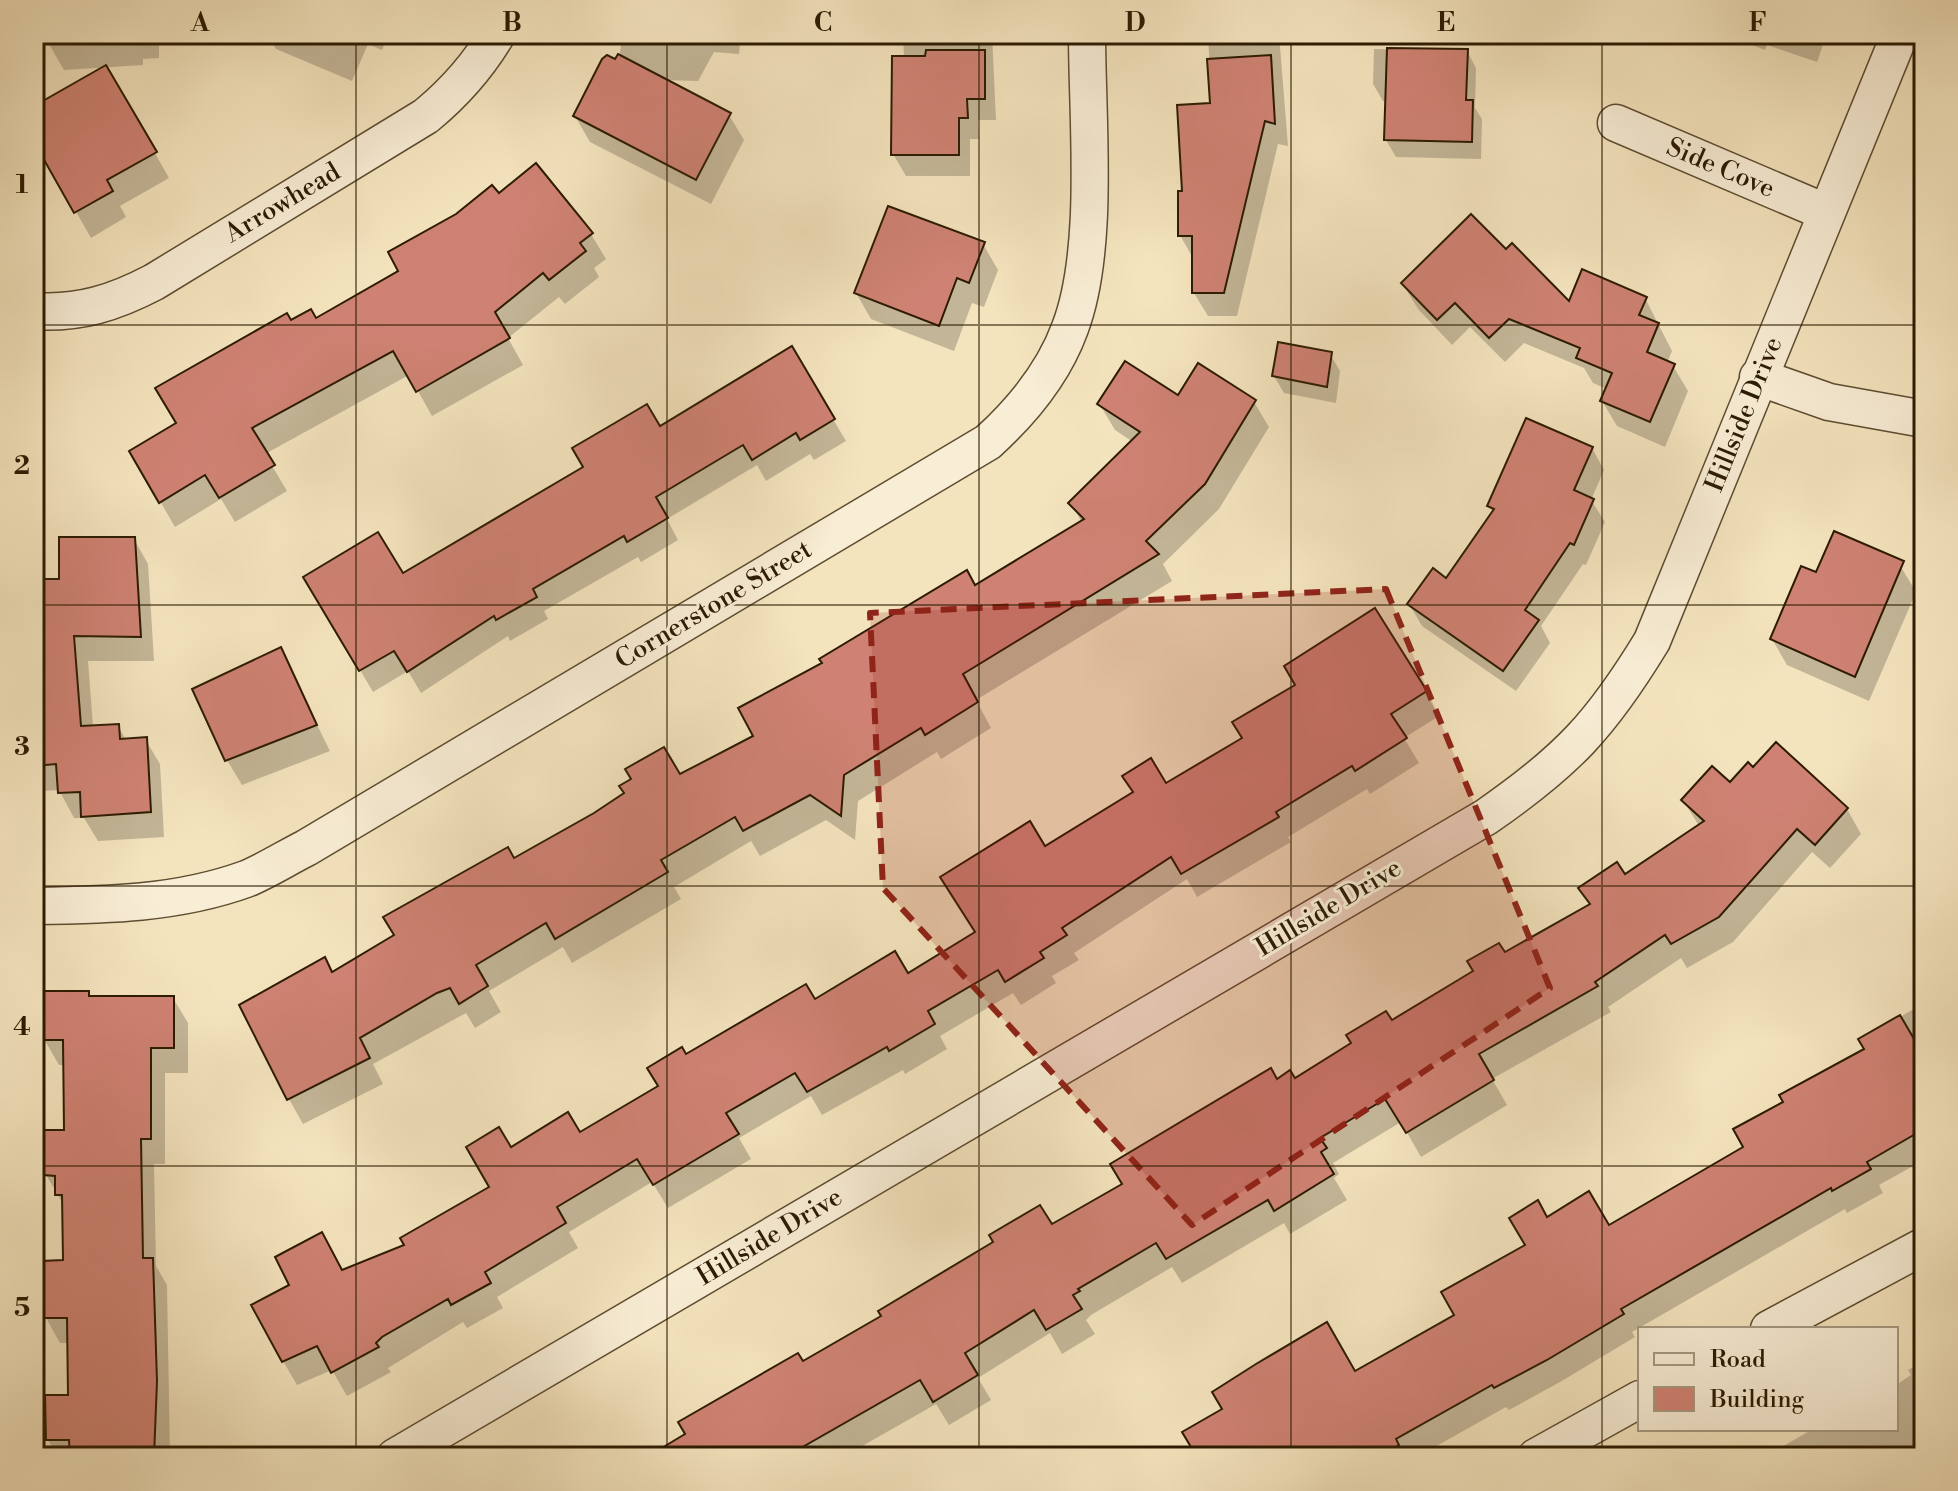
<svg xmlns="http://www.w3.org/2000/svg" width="1958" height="1491" viewBox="0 0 1958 1491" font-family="'Libre Bodoni',serif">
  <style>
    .shadow { fill: #0003 }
    .building { fill: #cf8273; stroke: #2c1b02; stroke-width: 2 }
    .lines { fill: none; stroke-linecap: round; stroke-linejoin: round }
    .street-casing { stroke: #5e4d31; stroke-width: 39 }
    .street { stroke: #f8edd5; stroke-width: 36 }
    .marked { fill: #8f2418; fill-opacity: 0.2; stroke: #8f2418; stroke-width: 6; stroke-dasharray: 16 10; stroke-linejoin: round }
    .grid { fill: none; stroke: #2c1b02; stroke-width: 2; stroke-opacity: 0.55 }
    .labels { text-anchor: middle; stroke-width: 6; stroke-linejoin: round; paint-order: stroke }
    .street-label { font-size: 26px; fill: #2c1b02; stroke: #f8edd5 }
    .neatline { fill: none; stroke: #2c1b02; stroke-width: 3 }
    .grid-label { font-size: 26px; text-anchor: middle; font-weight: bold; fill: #2c1b02 }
  </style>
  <rect width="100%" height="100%" fill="#f4e4be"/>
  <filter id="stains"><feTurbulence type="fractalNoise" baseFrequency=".0025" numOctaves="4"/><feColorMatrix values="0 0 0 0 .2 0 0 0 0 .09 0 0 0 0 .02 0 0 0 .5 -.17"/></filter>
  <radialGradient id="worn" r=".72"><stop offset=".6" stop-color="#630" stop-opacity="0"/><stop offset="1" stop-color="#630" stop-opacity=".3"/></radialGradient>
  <g class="shadow">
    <path d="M49 34H159V58L143 59V65L64 70 49 44Z"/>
    <path d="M267 34H389L382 50 368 44 352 81 276 49Z"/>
    <path d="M622 34H741L739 54 714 52 698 81 662 80 729 115 744 140 711 204 590 142 575 116 624 60 620 53Z"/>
    <path d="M903 34H992L996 120H978L979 139H970V176H906L893 154 904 58Z"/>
    <path d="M1198 34H1279L1288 146 1278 144 1237 316H1208L1194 293V260L1180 235 1185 193 1212 105 1208 37Z"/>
    <path d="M1723 34H1827L1817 62 1767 45 1765 50Z"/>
    <path d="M1374 49 1467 51 1476 68 1475 108 1482 119 1481 159 1396 157 1386 140 1387 101H1383L1373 84Z"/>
    <path d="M106 67 169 178 120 206 126 217 91 238 34 138V108Z"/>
    <path d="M499 196 591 234 606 259 594 268 599 277 565 304 559 297 508 338 523 365 432 416 409 375 265 454 287 491 235 522 221 499 175 527 131 451 178 423 291 323 316 320 401 272Z"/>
    <path d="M983 244 998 270 984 307 972 303 954 351 871 319 856 293Z"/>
    <path d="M1506 252 1569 305 1645 298 1672 351 1667 363 1673 366 1688 391 1665 447 1617 426 1602 401 1607 389 1593 383 1584 368 1524 343 1505 362 1470 327 1452 345 1418 309 1403 284Z"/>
    <path d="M791 349 846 441 814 460 810 454 766 481 757 465 667 519 678 540 641 562 638 557 544 611 548 619 510 641 508 636 421 693 408 671 373 692 306 578 402 576Z"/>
    <path d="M1330 354 1340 371 1336 403 1284 393 1274 376Z"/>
    <path d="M1178 398 1254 402 1269 427 1219 509 1163 564 1172 581 976 700 991 728 941 759 937 752 858 801 855 840 826 820 760 856 751 841 674 887 681 899 572 963 563 947 489 991 501 1012 475 1028 466 1013 373 1064 383 1084 303 1124 289 1099 332 974 513 861 755 736 975 588 1082 523 1071 503 1133 442 1115 430 1100 405Z"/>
    <path d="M1592 448 1604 470 1591 500 1605 522 1586 565 1583 564 1541 626 1550 643 1516 691 1422 626 1409 604 1447 580 1494 513 1489 506Z"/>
    <path d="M134 539 148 564 154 661H88L93 727 118 726 126 740 145 739 160 764 164 837 98 841 84 818H74L59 790 43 791 34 775V700L46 699 61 581Z"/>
    <path d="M1901 567 1916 592 1869 701 1787 665 1772 639 1817 575Z"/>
    <path d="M1924 608V703L1915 687Z"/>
    <path d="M280 650 330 751 242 785 227 760Z"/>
    <path d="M1425 692 1439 716 1404 738 1419 763 1370 794 1367 789 1288 837 1291 842 1197 897 1187 879 1074 953 1079 960 1052 976 1056 983 1021 1005 1013 993 940 1036 947 1049 905 1074 903 1070 822 1115 811 1096 739 1138 751 1159 668 1208 652 1182 569 1232 578 1248 497 1297 503 1308 467 1328 463 1322 388 1368 391 1372 347 1396 332 1370 297 1385 283 1361 342 1272 407 1246 492 1188 510 1150 579 1135 661 1087 685 1057 814 1002 907 976 977 934 1045 849 1166 786Z"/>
    <path d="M1753 770 1847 809 1861 834 1830 868 1812 852 1733 942 1687 968 1681 958 1608 1007 1611 1012 1492 1079 1507 1105 1421 1157 1401 1122 1333 1163 1339 1174 1334 1178 1347 1200 1290 1234 1284 1223 1182 1283 1172 1267 1091 1315 1086 1320 1095 1334 1062 1354 1050 1333 978 1378 991 1400 949 1425 936 1404 843 1457H651L802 1364 1124 1184 1276 1081H1294L1591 906 1625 876 1699 826 1683 800 1730 785Z"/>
    <path d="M88 993 90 998H173L188 1023V1073H165V1164H154L156 1266 167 1285 170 1457H58L48 1440 70 1397 69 1343H60L46 1318 65 1262V1207L46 1175 66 1132 65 1065H59L44 1039Z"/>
    <path d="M1924 1003V1160L1879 1185 1883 1193 1847 1213 1845 1209 1632 1332 1635 1337 1560 1382 1509 1410 1506 1407 1417 1457H1199L1456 1316 1527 1246 1546 1219 1608 1227 1745 1148 1786 1102 1866 1049 1861 1040Z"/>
    <path d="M1924 1361V1457H1764L1813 1429H1896V1385L1911 1375 1908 1370Z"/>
  </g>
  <g class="building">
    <path d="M1387 48 1468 49 1466 100H1473L1472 142 1384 140Z"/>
    <path d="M926 50H985V99H967L968 118H959V155H891L892 56H925Z"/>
    <path d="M618 54 731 113 696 180 573 116 602 59 607 55 615 59Z"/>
    <path d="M1271 55 1275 124 1265 121 1224 293H1192V236H1178V191H1182L1177 105 1210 103 1207 59Z"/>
    <path d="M106 65 157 152 107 180 113 191 74 213 34 142V106Z"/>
    <path d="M536 163 593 233 580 243 586 251 549 280 543 273 495 312 510 338 416 392 393 351 252 428 275 465 219 498 205 475 159 503 129 451 176 423 155 388 287 313 291 320 311 309 316 318 398 271 388 252 456 214 492 185 499 193Z"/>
    <path d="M888 206 985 242 969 283 957 278 939 326 854 293Z"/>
    <path d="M1471 214 1506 249 1512 243 1569 301 1582 269 1647 297 1639 315 1659 323 1647 352 1675 364 1650 422 1600 401 1612 373 1576 358 1580 348 1509 319 1489 338 1455 303 1437 320 1401 283Z"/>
    <path d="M1278 342 1332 352 1327 387 1272 376Z"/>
    <path d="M792 346 835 419 800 440 796 433 752 460 743 445 656 497 668 518 627 542 624 536 533 589 537 597 496 620 494 616 407 672 394 651 359 671 303 577 378 532 403 573 583 467 572 448 608 427 647 404 660 426Z"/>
    <path d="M1125 361 1178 395 1198 363 1256 400 1205 484 1146 541 1159 554 963 674 978 702 925 735 921 728 844 775 841 816 810 795 743 831 735 817 661 860 668 872 555 939 546 923 476 965 488 986 459 1004 450 988 437 993 360 1038 370 1058 287 1100 239 1005 325 957 332 972 394 935 383 917 508 847 514 858 594 813 624 793 619 786 631 779 625 769 664 747 680 774 753 736 738 708 822 663 819 659 967 570 975 585 1084 519 1068 503 1140 432 1097 404Z"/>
    <path d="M1526 418 1593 447 1574 490 1594 499 1574 545 1570 543 1525 610 1539 620 1503 671 1407 604 1433 568 1446 578 1494 509 1487 506Z"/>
    <path d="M1834 531 1904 561 1855 677 1770 639 1801 566 1816 572Z"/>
    <path d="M59 537H135L141 637 74 636 81 726 119 724 120 739 147 737 151 812 81 817 80 792 58 793 56 764 34 766V698L44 697 43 579H59Z"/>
    <path d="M1375 608 1427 691 1391 714 1407 738 1355 771 1352 766 1276 812 1279 817 1181 874 1171 857 1062 928 1067 935 1040 952 1044 958 1005 982 998 970 928 1011 935 1024 889 1051 887 1047 807 1092 795 1073 726 1113 739 1134 653 1185 637 1159 557 1207 566 1223 485 1272 491 1283 451 1305 448 1299 382 1337 376 1343 379 1347 331 1373 317 1346 282 1362 251 1305 289 1285 275 1257 322 1232 342 1270 404 1245 400 1238 489 1187 466 1147 499 1127 511 1147 568 1112 580 1132 658 1086 647 1068 682 1047 686 1054 806 984 815 999 895 951 908 973 975 932 940 877 1030 821 1045 846 1133 792 1122 776 1151 758 1166 783 1242 738 1232 722 1295 685 1284 666Z"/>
    <path d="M281 647 317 725 225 761 192 689Z"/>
    <path d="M1776 742 1848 808 1815 845 1797 829 1719 917 1671 944 1665 935 1595 982 1598 986 1479 1054 1494 1080 1406 1133 1385 1099 1320 1138 1327 1148 1321 1152 1334 1174 1274 1211 1268 1200 1166 1259 1156 1243 1078 1289 1080 1291 1073 1295 1082 1309 1046 1330 1034 1310 965 1353 978 1375 933 1402 920 1380 785 1457H647L685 1434 678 1422 798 1353 803 1361 881 1316 878 1311 993 1242 989 1235 1040 1205 1052 1224 1122 1184 1110 1164 1271 1068 1277 1079 1290 1070 1295 1078 1351 1043 1346 1035 1386 1011 1392 1020 1473 971 1467 961 1499 943 1505 952 1590 904 1578 888 1617 862 1625 874 1704 821 1681 800 1712 766 1730 782 1748 762 1753 767Z"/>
    <path d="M42 991H89V996H174V1048H151V1139H141L143 1258H153L157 1381 154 1457H70L69 1440H46L45 1395H68L67 1318H44L42 1261 63 1260 62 1195H55V1176L44 1175 43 1130H64L63 1040H42Z"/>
    <path d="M1900 1015 1924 1056V1129L1867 1162 1871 1169 1832 1191 1831 1188 1621 1309 1624 1314 1547 1360 1494 1388 1492 1385 1396 1439 1399 1445 1378 1457H1197L1182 1432 1222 1409 1212 1392 1256 1364 1327 1322 1355 1371 1454 1315 1441 1292 1525 1245 1509 1218 1538 1200 1547 1217 1589 1191 1609 1225 1743 1147 1733 1129 1783 1102 1779 1095 1864 1049 1858 1039Z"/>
  </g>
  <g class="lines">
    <g class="street-casing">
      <g id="street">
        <path d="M1616 123 1825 212"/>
        <path d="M34 311C79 314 114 303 154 282L426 116C454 93 478 66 497 34"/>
        <path d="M1758 377 1829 402 1924 419"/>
        <path d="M34 906C106 905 177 904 246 879 266 871 286 858 306 848L988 442C1022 411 1054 372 1070 328 1100 249 1087 120 1087 34"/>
        <path d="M1769 1329 1924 1246"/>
        <path d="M395 1457 1486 817C1567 761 1601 725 1652 641L1900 34"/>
        <path d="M1536 1457 1640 1399"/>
      </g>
    </g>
    <use href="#street" class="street"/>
  </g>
  <path class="marked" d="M1386 589 1550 988 1192 1225 883 888 870 613Z"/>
  <path class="grid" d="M356 34V1457M667 34V1457M979 34V1457M1291 34V1457M1602 34V1457M34 325H1924M34 605H1924M34 886H1924M34 1166H1924"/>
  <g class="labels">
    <g class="street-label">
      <text transform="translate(1721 167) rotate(23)" y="9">Side Cove</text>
      <text transform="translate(282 202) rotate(-31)" y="9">Arrowhead</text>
      <text transform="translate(1743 414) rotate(-68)" y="9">Hillside Drive</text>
      <text transform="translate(713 604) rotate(-31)" y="9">Cornerstone Street</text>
      <text transform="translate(1328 907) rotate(-31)" y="9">Hillside Drive</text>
      <text transform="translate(769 1236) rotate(-31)" y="9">Hillside Drive</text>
    </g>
  </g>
  <rect width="1958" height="1491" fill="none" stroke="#f4e4be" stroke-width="88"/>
  <rect x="1638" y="1327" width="260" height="104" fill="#f8edd5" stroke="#a69981" stroke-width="2"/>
  <rect x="1654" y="1353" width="40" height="12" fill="#f8edd5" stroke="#a69981" stroke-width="2"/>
  <text x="1710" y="1367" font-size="24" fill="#2c1b02">Road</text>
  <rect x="1654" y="1387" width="40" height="24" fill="#cf8273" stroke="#a69981" stroke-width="2"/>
  <text x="1710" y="1407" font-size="24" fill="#2c1b02">Building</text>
  <rect x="44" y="44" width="1870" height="1403" class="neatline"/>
  <g class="grid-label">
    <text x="200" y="31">A</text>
    <text x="512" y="31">B</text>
    <text x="823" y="31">C</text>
    <text x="1135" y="31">D</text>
    <text x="1446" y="31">E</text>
    <text x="1758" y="31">F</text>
    <text x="22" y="193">1</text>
    <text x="22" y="474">2</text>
    <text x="22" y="755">3</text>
    <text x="22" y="1035">4</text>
    <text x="22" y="1316">5</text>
  </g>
  <rect width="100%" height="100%" filter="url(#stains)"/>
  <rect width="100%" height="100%" fill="url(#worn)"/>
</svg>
